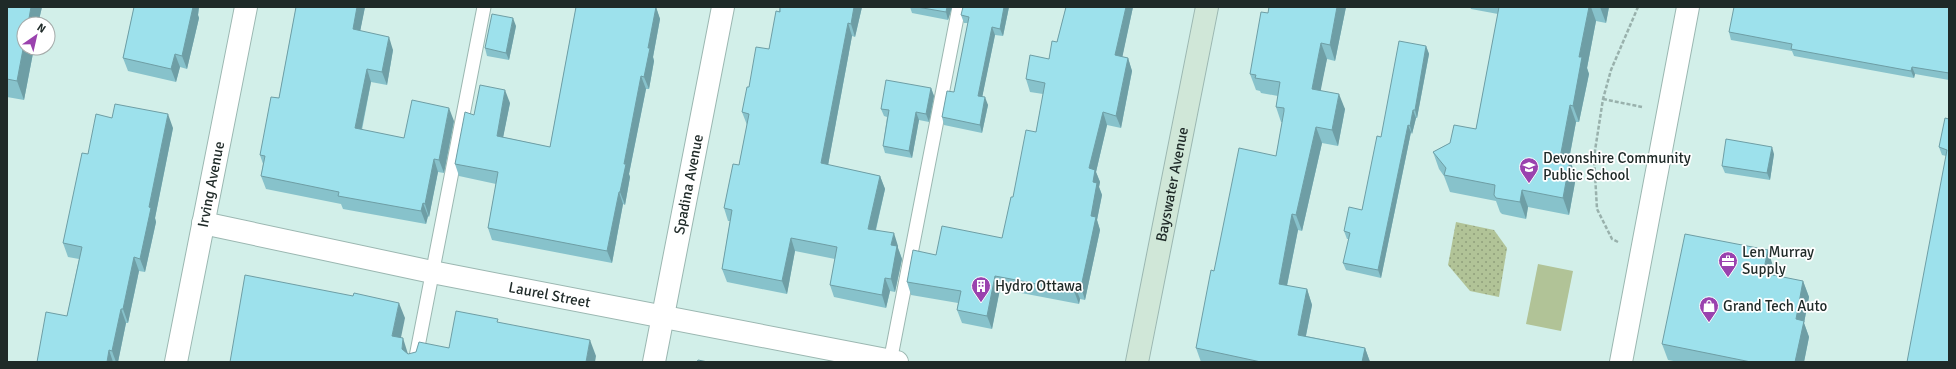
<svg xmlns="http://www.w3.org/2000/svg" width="1956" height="369" viewBox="0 0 1956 369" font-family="Signika,sans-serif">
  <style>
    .grass { fill: url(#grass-dots) }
    .pitch { fill: #b1c397 }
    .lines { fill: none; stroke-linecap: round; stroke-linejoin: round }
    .lane-casing { stroke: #9bb7b1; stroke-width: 15 }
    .street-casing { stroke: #9bb7b1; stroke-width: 24 }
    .secondary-casing { stroke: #9bb7b1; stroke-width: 24 }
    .path { stroke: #99b1ac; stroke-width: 2.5; stroke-dasharray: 4 2; stroke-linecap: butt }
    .lane { stroke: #fff; stroke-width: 13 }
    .street { stroke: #fff; stroke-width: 22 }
    .secondary { stroke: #d0e7d8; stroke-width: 22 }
    .wall { fill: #87c2cb }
    .shaded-wall { fill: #6e9ea5 }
    .building { fill: #9de1ec; stroke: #6e9ea5 }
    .labels { text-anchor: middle; stroke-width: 3.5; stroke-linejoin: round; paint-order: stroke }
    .poi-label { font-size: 15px; fill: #1f2a28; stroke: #fff; text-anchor: start }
    .street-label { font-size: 15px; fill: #1f2a28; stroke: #fff }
  </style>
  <defs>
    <pattern id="grass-dots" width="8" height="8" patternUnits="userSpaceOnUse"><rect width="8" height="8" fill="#b1c397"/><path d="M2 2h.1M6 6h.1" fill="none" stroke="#8f9f7b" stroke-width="1.8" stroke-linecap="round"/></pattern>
  </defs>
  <rect width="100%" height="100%" fill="#d2efe9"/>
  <path class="grass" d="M1456 222 1494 230 1507 248 1499 297 1470 291 1448 265Z"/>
  <path class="pitch" d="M1538 264 1573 271 1561 331 1526 324Z"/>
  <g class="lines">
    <g class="lane-casing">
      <g id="lane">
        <path d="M415 362 484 7"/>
        <path d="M890 362 959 7"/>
      </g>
    </g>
    <g class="street-casing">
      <g id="street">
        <path id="s1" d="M203 223 432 272 897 362"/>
        <path id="s2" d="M176 362 246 7"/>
        <path id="s3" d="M654 362 723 7"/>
        <path d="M1621 362 1688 7"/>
      </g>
    </g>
    <g class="secondary-casing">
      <g id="secondary">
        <path id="s4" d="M1137 362 1207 7"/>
      </g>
    </g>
    <g class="path">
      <path d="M1603 99 1642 107"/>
      <path d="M1618 242 1612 239 1597 209 1594 157 1603 99 1611 70 1638 7"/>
    </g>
    <use href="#lane" class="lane"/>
    <use href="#street" class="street"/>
    <use href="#secondary" class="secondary"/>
  </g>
  <g class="wall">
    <path d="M7 7H42L38 24 24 48H34L24 100 7 97Z"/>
    <path d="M134 7H199L198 15 199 18 187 69 180 67 176 82 128 71 123 58Z"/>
    <path d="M296 7H365L360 31 393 50 387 85 371 82 362 130 404 138 454 121 444 173 438 172 429 217 428 216 426 224 343 209 341 204 266 189 261 176 263 164 260 155 279 98Z"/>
    <path d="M576 7H656L660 19 653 57 654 61 649 89H646L629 174 630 177 625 205 623 204 612 263 492 240 488 228 496 184 459 176 455 164 474 115 510 103 503 137 550 147Z"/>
    <path d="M780 7H862L855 37 852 36 828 165 880 176 885 189 876 230 898 246V248L902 259 895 292 890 291 886 308 834 297 830 285 835 259 795 251 787 294 727 282 722 269 730 221H728L724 208 739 165 747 125 742 112 749 87 769 49Z"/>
    <path d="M910 7H952L948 20 912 13Z"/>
    <path d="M1009 7 1003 36 995 35 982 97 988 105 982 133 944 125 942 117 954 92 968 23H964L961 15Z"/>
    <path d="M1066 7H1133L1122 57 1128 58 1132 71 1121 128 1107 125 1096 172 1100 182 1099 187 1102 195 1097 220 1100 230 1085 300 1080 299 1079 304 1000 289 992 329 962 323 957 310 958 303 911 295 907 282 936 255 1002 238 1013 197 1036 132 1043 94 1030 92 1026 79 1049 59 1057 42Z"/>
    <path d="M1346 7 1335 61 1327 59 1320 90 1345 109 1338 146 1322 143 1302 231 1298 230 1287 286 1307 289 1312 305 1306 336 1365 348 1370 362H1201L1196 348 1214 271 1276 156 1282 122H1281L1276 107 1278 96 1261 93 1260 91 1256 90 1250 74 1268 13Z"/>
    <path d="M1470 7H1609L1606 23 1596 21 1587 68 1589 74 1579 122H1576L1569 160 1576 177 1569 215 1528 207 1526 219 1502 214 1500 212 1496 201 1450 192 1444 176 1439 169 1433 152 1476 129 1498 14 1471 9Z"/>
    <path d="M1949 7V80L1915 74 1914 78 1794 56 1792 51 1731 40 1729 32Z"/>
    <path d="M516 26 509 60 487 56 485 48Z"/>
    <path d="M1426 46 1429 54 1417 118H1416L1412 134 1411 132 1381 278 1346 270 1343 263 1349 239H1347L1344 231 1362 210 1381 137Z"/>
    <path d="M931 88 934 96 929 122 919 120 912 158 885 153 883 146 887 117 884 116 881 109Z"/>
    <path d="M112 118 173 128 155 218 156 222 145 272 139 271 128 323H126L118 362H37L67 316 79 259 68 257 63 243 88 154Z"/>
    <path d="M1949 119V362L1946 156 1942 155 1939 147Z"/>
    <path d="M1774 154 1770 180 1725 173 1722 166Z"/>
    <path d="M1773 266 1772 275 1803 281 1809 297 1804 323 1809 337 1804 362H1679L1668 360 1662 344Z"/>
  </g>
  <g class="shaded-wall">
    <path d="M31 7H42L38 24H28Z"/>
    <path d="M193 7H199L198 15 199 18 187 69 182 56Z"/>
    <path d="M357 7H365L358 42 353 29Z"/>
    <path d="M656 7 660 19 653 57 654 61 649 89 644 77 648 48Z"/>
    <path d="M854 7H862L855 37 851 24Z"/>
    <path d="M947 7H952L948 20 946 12Z"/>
    <path d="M1004 7H1009L1003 36 1000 29Z"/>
    <path d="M1126 7H1133L1120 68 1115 55Z"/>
    <path d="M1337 7H1346L1335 61 1330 45Z"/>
    <path d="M1589 7H1591L1596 21 1587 68 1589 74 1579 122 1573 106 1579 57Z"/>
    <path d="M1600 7H1609L1606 23Z"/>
    <path d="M513 18 516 26 509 60 506 53Z"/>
    <path d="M848 23 852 36 826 176 821 163Z"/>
    <path d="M992 27 995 35 981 103 978 96Z"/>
    <path d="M389 37 393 50 387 85 382 72Z"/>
    <path d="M1321 43 1327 59 1318 104 1312 89Z"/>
    <path d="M24 44V48H34L24 100 17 81Z"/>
    <path d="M1426 46 1429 54 1417 118 1415 110Z"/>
    <path d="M175 54 180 67 176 82 171 69Z"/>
    <path d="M1128 58 1132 71 1121 128 1116 116Z"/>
    <path d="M1912 67 1915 74 1914 78 1911 71Z"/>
    <path d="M367 69 371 82 359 141 355 128Z"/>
    <path d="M641 76 646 89 629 174 630 177 625 205 620 192 624 164Z"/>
    <path d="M931 88 934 96 929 122 926 114Z"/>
    <path d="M505 90 510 103 501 148 497 136Z"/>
    <path d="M1339 94 1345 109 1338 146 1332 130Z"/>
    <path d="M985 97 988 105 982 133 980 125Z"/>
    <path d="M1570 105 1576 122 1566 175 1560 158Z"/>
    <path d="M449 108 454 121 444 173 439 160Z"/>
    <path d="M1413 110 1416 118 1412 134 1410 126Z"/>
    <path d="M916 112 919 120 912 158 909 151Z"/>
    <path d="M1103 112 1107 125 1096 172 1100 182 1099 187 1102 195 1097 220 1100 230 1085 300 1081 287 1091 216 1093 182 1089 168Z"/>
    <path d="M168 114 173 128 155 218 156 222 145 272 140 259 149 207Z"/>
    <path d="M1408 125 1411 132 1381 278 1378 270Z"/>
    <path d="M1316 127 1322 143 1302 231 1296 215Z"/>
    <path d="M1772 147 1774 154 1770 180 1767 173Z"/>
    <path d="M434 159 438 172 429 217 425 204Z"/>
    <path d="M1570 160 1576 177 1569 215 1563 198Z"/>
    <path d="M880 176 885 189 873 241 868 229Z"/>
    <path d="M1522 190 1528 207 1526 219 1520 202Z"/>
    <path d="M619 192 623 204 612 263 607 251Z"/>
    <path d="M423 203 428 216 426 224 421 211Z"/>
    <path d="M1292 214 1298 230 1284 300 1279 284Z"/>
    <path d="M894 233 898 246V248L902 259 895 292 891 279V245Z"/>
    <path d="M791 238 795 251 787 294 782 281Z"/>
    <path d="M1768 250 1773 266 1769 289 1763 273Z"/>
    <path d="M134 257 139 271 128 323 123 309Z"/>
    <path d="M995 276 1000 289 992 329 987 316Z"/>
    <path d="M885 278 890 291 886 308 882 295Z"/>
    <path d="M1803 281 1809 297 1804 323 1809 337 1804 362H1795L1796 319Z"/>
    <path d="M1075 286 1080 299 1079 304 1074 291Z"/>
    <path d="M1307 289 1312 305 1303 350 1298 335Z"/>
    <path d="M399 303 405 318 398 352 392 336Z"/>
    <path d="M121 309 126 323 118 362H116L112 351Z"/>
    <path d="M403 338 408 354V362L402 349Z"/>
    <path d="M590 340 596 356 595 362H586Z"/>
    <path d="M1365 348 1370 362H1362Z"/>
    <path d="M109 350 113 362H107Z"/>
  </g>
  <g class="building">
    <path d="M7 7H31L28 24H24V44L17 81 7 79Z"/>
    <path d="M134 7H193L182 56 175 54 171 69 123 58Z"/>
    <path d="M296 7H357L353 29 389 37 382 72 367 69 355 128 404 138 412 100 449 108 439 160 434 159 425 204 423 203 421 211 338 196 339 192 261 176 265 156 260 155 271 97 279 98Z"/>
    <path d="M576 7H656L648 48H650L644 77 641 76 624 164H626L620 192H619L607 251 488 228 498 172 455 164 465 112 474 115 480 85 505 90 497 136 550 147Z"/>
    <path d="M780 7H854L851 24 848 23 821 163 880 176 868 229 894 233 891 245 897 246 891 279 885 278 882 295 830 285 837 247 791 238 782 281 722 269 732 210 724 208 733 164 739 165 749 114 742 112 747 87H749L756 47 769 49 776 11 780 12Z"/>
    <path d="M917 7H947L946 12Z"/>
    <path d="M963 7H1004L1000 29 992 27 978 96 985 97 980 125 942 117 947 91 954 92 969 17 961 15Z"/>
    <path d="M1066 7H1126L1115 55 1128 58 1116 116 1103 112 1089 168 1095 170 1093 182 1097 183 1091 216 1096 217 1081 287 1075 286 1074 291 995 276 987 316 957 310 961 291 907 282 913 250 936 255 942 226 1002 238 1011 197H1013L1026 130 1036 132 1045 83 1026 79 1030 55 1049 59 1052 41 1057 42Z"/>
    <path d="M1269 7H1337L1330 45 1321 43 1312 89 1339 94 1332 130 1316 127 1296 215 1292 214 1279 284 1307 289 1298 335 1365 348 1362 362H1261L1196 348 1211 270 1214 271 1239 148 1276 156 1284 111V108L1276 107 1280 82 1255 78 1256 75 1250 74 1261 12 1268 13Z"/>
    <path d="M1499 7H1589L1579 57H1582L1573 106 1570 105 1560 158 1570 160 1563 198 1522 190 1520 202 1496 198 1494 195 1495 185 1444 175 1446 168 1433 152 1450 143 1454 125 1476 129Z"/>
    <path d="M1734 7H1949V73L1912 67 1911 71 1791 49 1792 44 1729 32Z"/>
    <path d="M492 14 513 18 506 53 485 48Z"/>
    <path d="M1399 41 1426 46 1415 110H1413L1410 126 1408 125 1378 270 1343 263 1350 233 1344 231 1349 207 1362 210 1377 136 1381 137Z"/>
    <path d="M886 80 931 88 926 114 916 112 909 151 883 146 889 110 881 109Z"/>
    <path d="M115 104 168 114 149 207 151 208 140 259 134 257 123 309H121L112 351 109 350 107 362H37L46 312 67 316 82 247 63 243 82 153 88 154 96 114 112 118Z"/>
    <path d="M1945 118 1949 119V362H1907L1947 150 1939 147Z"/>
    <path d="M1726 139 1772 147 1767 173 1722 166Z"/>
    <path d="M1685 234 1768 250 1763 273 1803 281 1796 319 1804 321 1795 362H1751L1662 344Z"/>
    <path d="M245 275 353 296 354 293 399 303 392 336 403 338 402 349 408 354 416 352 419 342 449 348 456 311 498 319 497 322 590 340 586 362H230Z"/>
    <path d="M698 360 708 362H697Z"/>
  </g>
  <defs>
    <g id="school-pin" transform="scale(1)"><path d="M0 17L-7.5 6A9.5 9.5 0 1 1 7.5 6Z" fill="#9a42ae" stroke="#fff"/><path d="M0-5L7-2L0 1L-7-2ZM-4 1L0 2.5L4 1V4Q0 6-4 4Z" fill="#fff"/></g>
    <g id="office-pin" transform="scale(1)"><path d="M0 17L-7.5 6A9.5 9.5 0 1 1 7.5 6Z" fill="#9a42ae" stroke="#fff"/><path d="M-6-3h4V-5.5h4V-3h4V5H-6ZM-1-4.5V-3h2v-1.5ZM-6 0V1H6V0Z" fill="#fff"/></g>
    <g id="building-pin" transform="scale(1)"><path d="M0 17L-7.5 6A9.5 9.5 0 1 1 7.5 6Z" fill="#9a42ae" stroke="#fff"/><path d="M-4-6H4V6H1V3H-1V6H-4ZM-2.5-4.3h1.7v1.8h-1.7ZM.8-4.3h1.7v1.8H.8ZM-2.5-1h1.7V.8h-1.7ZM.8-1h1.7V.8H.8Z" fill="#fff"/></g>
    <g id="shop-pin" transform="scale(1)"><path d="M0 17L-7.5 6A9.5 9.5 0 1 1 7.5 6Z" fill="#9a42ae" stroke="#fff"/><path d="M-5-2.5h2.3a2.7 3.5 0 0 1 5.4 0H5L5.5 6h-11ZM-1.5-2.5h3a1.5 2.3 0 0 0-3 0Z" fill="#fff"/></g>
  </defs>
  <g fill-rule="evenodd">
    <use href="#school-pin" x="1529" y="167"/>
    <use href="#office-pin" x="1728" y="261"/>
    <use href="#building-pin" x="981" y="286"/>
    <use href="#shop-pin" x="1709" y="306"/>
  </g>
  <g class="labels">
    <g class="poi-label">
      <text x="1543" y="163">Devonshire Community<tspan x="1543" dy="17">Public School</tspan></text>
      <text x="1742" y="257">Len Murray<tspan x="1742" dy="17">Supply</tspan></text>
      <text x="995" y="291">Hydro Ottawa</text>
      <text x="1723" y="311">Grand Tech Auto</text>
    </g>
    <g class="street-label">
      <text dy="5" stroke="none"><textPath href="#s2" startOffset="181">Irving Avenue</textPath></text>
      <text dy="5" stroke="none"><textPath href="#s3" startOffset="181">Spadina Avenue</textPath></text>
      <text dy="5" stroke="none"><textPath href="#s4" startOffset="181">Bayswater Avenue</textPath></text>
      <text dy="5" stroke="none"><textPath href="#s1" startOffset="354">Laurel Street</textPath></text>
    </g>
  </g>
  <rect width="1956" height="369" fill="none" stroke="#1f2a28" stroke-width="16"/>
  <g transform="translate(36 36) rotate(34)"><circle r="19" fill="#ffffff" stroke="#a5aaa9"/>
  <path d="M0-3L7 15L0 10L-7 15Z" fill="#9a42ae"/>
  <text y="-6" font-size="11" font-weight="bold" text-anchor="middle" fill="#1f2a28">N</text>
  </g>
</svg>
